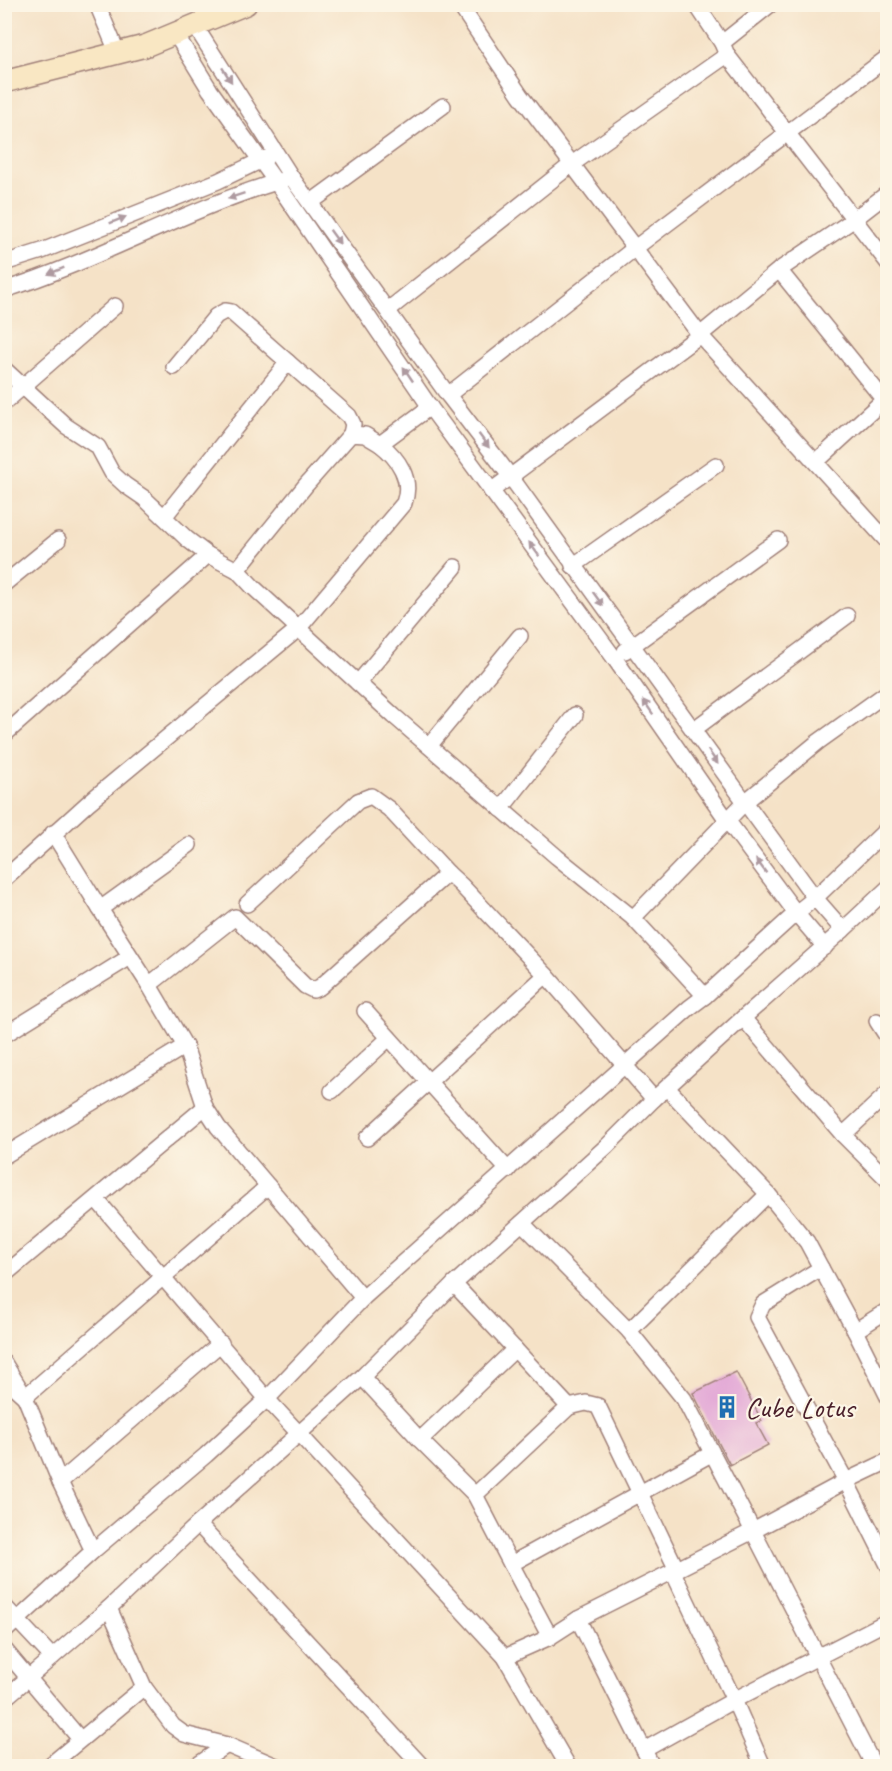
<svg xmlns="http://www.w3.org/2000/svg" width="892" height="1771" viewBox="0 0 892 1771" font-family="Caveat,sans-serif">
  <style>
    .building { fill: #e4acd7 }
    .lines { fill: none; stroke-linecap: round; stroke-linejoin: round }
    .street-casing { stroke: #a08079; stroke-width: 18 }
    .secondary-casing { stroke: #a08079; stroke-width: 24 }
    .street { stroke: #fff; stroke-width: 15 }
    .secondary { stroke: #f9e7c3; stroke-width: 21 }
    .oneway { fill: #ae9aa0 }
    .labels { text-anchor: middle; stroke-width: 4.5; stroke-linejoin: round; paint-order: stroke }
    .poi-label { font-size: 30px; fill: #4a1f2b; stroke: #fcf5e5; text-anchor: start }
  </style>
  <rect width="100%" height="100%" fill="#fcf5e5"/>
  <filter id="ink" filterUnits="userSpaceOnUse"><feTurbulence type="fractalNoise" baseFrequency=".0167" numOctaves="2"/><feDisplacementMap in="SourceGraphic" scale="12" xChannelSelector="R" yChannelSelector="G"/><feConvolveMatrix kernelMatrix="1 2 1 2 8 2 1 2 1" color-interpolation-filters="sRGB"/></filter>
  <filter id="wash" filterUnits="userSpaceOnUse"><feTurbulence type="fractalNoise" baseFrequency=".008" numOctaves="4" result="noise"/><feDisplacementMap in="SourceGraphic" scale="24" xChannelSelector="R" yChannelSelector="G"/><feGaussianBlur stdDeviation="1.35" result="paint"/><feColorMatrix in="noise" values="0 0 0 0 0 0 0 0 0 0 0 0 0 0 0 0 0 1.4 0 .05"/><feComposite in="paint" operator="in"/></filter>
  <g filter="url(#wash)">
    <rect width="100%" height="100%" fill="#f5e2c7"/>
    <g id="blocks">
      <path class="building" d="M736 1372 762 1421 756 1423 768 1445 730 1465 693 1393Z"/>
    </g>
  </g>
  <g filter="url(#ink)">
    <use href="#blocks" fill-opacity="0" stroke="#a08079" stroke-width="1.5"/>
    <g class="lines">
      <g class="street-casing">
        <g id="street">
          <path d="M97 4 118 54"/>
          <path d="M459 4 520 95 700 335 886 540"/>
          <path d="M696 4 722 43 727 55 888 263"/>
          <path d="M195 26 292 178 448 395 510 476 745 802 815 898 843 930"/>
          <path d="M175 33 210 90 276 182 430 407 615 659 727 820 796 913 825 947"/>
          <path d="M722 43 771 4"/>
          <path d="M310 203 443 106"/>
          <path d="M4 263 42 251 218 181 266 158"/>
          <path d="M779 270 884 400"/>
          <path d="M4 290C100 260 187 208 283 180"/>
          <path d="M388 310 572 164 727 55"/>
          <path d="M174 367 216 316 225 311 231 312 349 416 353 424 351 434"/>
          <path d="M4 369 66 426 98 447 112 473 125 485 144 498 187 539 208 555 237 570 253 587 394 716 557 857 633 918 705 996 689 1008 363 1298"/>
          <path d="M448 395 635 248 888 57"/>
          <path d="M4 403 115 306"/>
          <path d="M816 462 888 396"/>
          <path d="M491 491 700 335 779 270 853 220 888 193"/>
          <path d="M164 517 288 362"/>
          <path d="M573 566 716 465"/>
          <path d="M237 570 306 485 351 434 365 435 380 444"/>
          <path d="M4 584 58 540"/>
          <path d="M625 651 778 540"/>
          <path d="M358 683 455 567"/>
          <path d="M693 730 847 616"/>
          <path d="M4 735 208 555"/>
          <path d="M429 746 520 636"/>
          <path d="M501 809 575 715"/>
          <path d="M53 833 100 909"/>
          <path d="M189 845 100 909 149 985 235 917 305 986 313 990 320 987 448 873 461 885 546 975 654 1099"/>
          <path d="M4 879 88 803 298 629 404 503C413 479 398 458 380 444L430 407"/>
          <path d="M247 904 358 801 371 796 389 809 448 873"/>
          <path d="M633 918 745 802 818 742 888 692"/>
          <path d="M705 996 796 913 815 898 888 828"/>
          <path d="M365 1011 508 1170"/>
          <path d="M743 1018 843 1135 888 1093"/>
          <path d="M877 1021 888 1038"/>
          <path d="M4 1035 130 957"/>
          <path d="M185 1046 205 1107"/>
          <path d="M667 1088 768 1194 807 1242 855 1331 888 1397"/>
          <path d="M332 1091 389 1038"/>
          <path d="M843 1135 888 1180"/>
          <path d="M367 1138 546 975"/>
          <path d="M4 1156 185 1046 149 985"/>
          <path d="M96 1199 267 1399 505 1657 568 1766"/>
          <path d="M522 1223 629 1331 684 1399 753 1531 846 1481 888 1461"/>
          <path d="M821 1268 763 1304 757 1317 846 1481 888 1565"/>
          <path d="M4 1275 205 1107 218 1127 363 1298 267 1399 206 1455 93 1551 4 1632"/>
          <path d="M454 1284 569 1407 586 1403 598 1406 677 1570"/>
          <path d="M629 1331 768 1194"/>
          <path d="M855 1331 888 1310"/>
          <path d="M4 1363 25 1397 60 1482 93 1551"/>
          <path d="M362 1377 420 1440 475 1495 511 1564"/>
          <path d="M4 1378 25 1397 268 1186"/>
          <path d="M420 1440 515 1349"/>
          <path d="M60 1482 221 1343"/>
          <path d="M475 1495 569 1407"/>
          <path d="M198 1524 422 1766"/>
          <path d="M673 1572 734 1700 888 1621"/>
          <path d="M4 1606 52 1657"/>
          <path d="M109 1608 144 1687 173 1726 184 1734 227 1745 276 1766"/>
          <path d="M578 1619 652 1766"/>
          <path d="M550 1637 511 1564 711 1454"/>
          <path d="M4 1649 80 1739"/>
          <path d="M505 1657 550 1637 578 1619 753 1531 874 1766"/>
          <path d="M4 1699 109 1608 198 1524 362 1377 454 1284 607 1146 654 1099 743 1018 843 930 888 888"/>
          <path d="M644 1750 734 1700 763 1766"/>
          <path d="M49 1766 144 1687"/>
          <path d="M196 1766 227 1745"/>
        </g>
      </g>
      <g class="secondary-casing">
        <path id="secondary" d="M4 82 145 46 246 4"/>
      </g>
      <use href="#street" class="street"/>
      <use href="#secondary" class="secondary"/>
    </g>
    <defs><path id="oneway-solid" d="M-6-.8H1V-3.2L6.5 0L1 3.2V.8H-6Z" transform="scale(1.5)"/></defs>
    <g class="oneway">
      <use href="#oneway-solid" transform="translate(227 75) rotate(57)"/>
      <use href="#oneway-solid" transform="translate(236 196) rotate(161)"/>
      <use href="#oneway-solid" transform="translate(118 220) rotate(-22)"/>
      <use href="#oneway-solid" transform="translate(335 237) rotate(54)"/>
      <use href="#oneway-solid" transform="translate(56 271) rotate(158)"/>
      <use href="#oneway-solid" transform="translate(408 374) rotate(-124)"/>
      <use href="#oneway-solid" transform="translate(484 441) rotate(53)"/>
      <use href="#oneway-solid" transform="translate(534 549) rotate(-126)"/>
      <use href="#oneway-solid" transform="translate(598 599) rotate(54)"/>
      <use href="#oneway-solid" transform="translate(648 707) rotate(-125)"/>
      <use href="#oneway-solid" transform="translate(713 757) rotate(55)"/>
      <use href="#oneway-solid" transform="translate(761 866) rotate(-127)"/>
    </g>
  </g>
  <defs>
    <g id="building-bare" transform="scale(1.8)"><path d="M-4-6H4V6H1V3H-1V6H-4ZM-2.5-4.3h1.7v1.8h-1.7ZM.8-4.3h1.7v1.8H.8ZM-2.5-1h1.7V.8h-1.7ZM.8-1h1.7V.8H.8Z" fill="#1f6fb2" stroke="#fcf5e5" stroke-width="2.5" paint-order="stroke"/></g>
  </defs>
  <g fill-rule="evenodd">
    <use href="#building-bare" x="727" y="1407"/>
  </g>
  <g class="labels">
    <g class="poi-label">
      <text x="745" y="1417">Cube Lotus</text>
    </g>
  </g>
  <rect width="892" height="1771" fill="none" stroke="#fcf5e5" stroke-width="24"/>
</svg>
